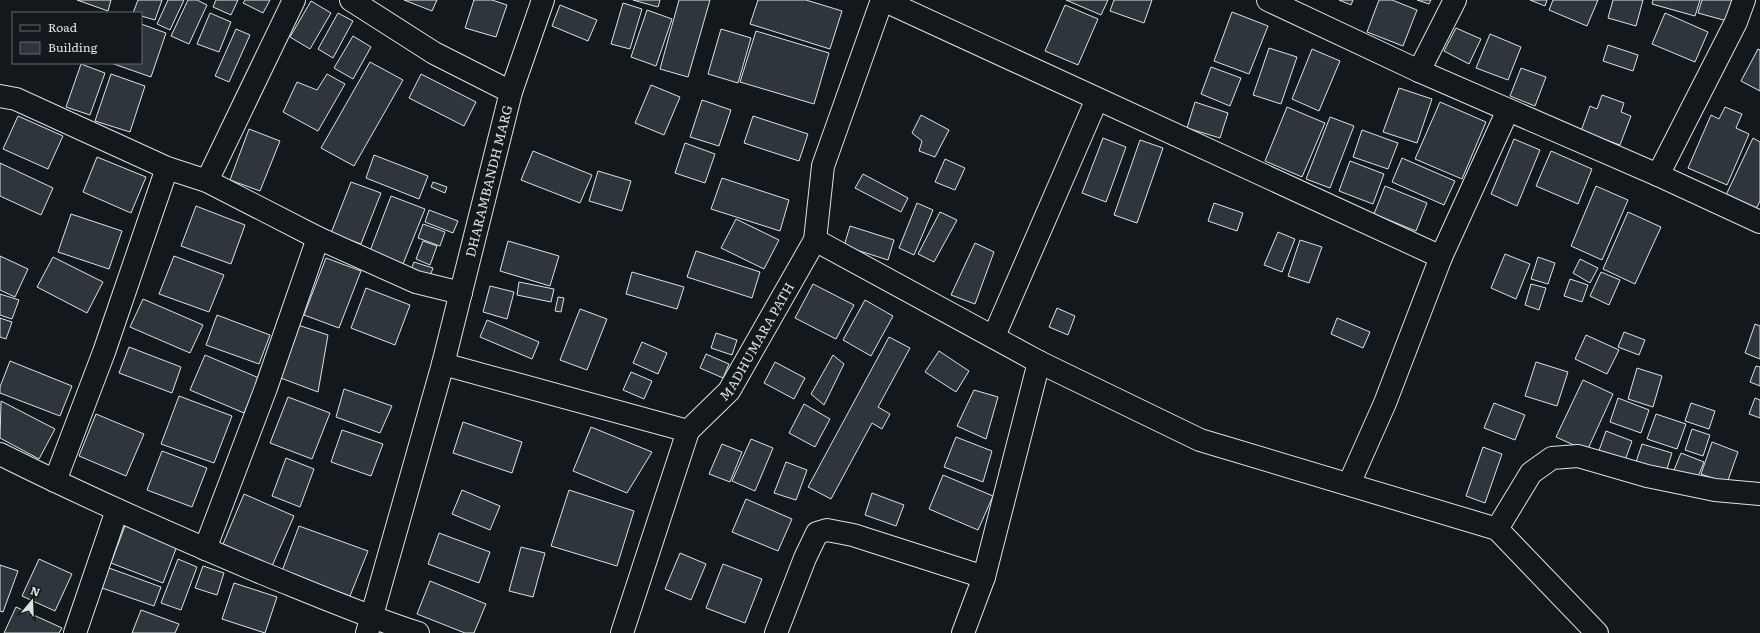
<svg xmlns="http://www.w3.org/2000/svg" width="1760" height="633" viewBox="0 0 1760 633" font-family="Literata,serif">
  <style>
    .building { fill: #2c363c; stroke: #d8e6dc }
    .lines { fill: none; stroke-linecap: round; stroke-linejoin: round }
    .minor-casing { stroke: #d8e6dc; stroke-width: 24 }
    .primary-casing { stroke: #d8e6dc; stroke-width: 24 }
    .minor { stroke: #14181c; stroke-width: 22 }
    .primary { stroke: #14181c; stroke-width: 22 }
    .labels { text-anchor: middle; stroke-width: 3; stroke-linejoin: round; paint-order: stroke }
    .street-label { font-size: 13px; fill: #d8e6dc; stroke: #14181c }
  </style>
  <rect width="100%" height="100%" fill="#14181c"/>
  <g class="building">
    <path d="M77 0H111L108 11Z"/>
    <path d="M138 0H162L155 20 141 16V13H133Z"/>
    <path d="M168 0H184L170 30 157 24Z"/>
    <path d="M188 0H197L207 5 189 44 171 36Z"/>
    <path d="M216 0H238L231 15 213 7Z"/>
    <path d="M245 0H270L263 13 243 3Z"/>
    <path d="M404 0H437L432 11Z"/>
    <path d="M474 0H492L507 5 496 37 465 28Z"/>
    <path d="M633 0H660L658 7Z"/>
    <path d="M679 0H710L688 77 660 69Z"/>
    <path d="M758 0H806L842 11 830 49 750 24Z"/>
    <path d="M1066 0H1108L1101 15Z"/>
    <path d="M1114 0H1152L1144 23 1110 11Z"/>
    <path d="M1339 0H1353L1351 5Z"/>
    <path d="M1379 0H1392L1417 10 1403 46 1367 32Z"/>
    <path d="M1417 0H1431L1429 4Z"/>
    <path d="M1530 0H1547L1545 6Z"/>
    <path d="M1553 0H1598L1587 26 1549 10Z"/>
    <path d="M1613 0H1643L1636 26 1608 18Z"/>
    <path d="M1653 0H1700L1695 16 1652 4Z"/>
    <path d="M1702 0H1733L1727 21 1698 13Z"/>
    <path d="M311 1 331 13 310 49 290 37Z"/>
    <path d="M623 3 642 9 630 49 611 44Z"/>
    <path d="M560 5 597 20 588 41 552 26Z"/>
    <path d="M1065 5 1098 19 1078 65 1045 51Z"/>
    <path d="M647 10 672 19 656 66 631 57Z"/>
    <path d="M1232 12 1268 26 1249 74 1214 61Z"/>
    <path d="M210 13 231 22 219 52 197 44Z"/>
    <path d="M338 13 353 21 333 58 318 49Z"/>
    <path d="M1665 13 1708 32 1695 62 1652 44Z"/>
    <path d="M141 24 166 33 151 77 111 63H141Z"/>
    <path d="M1456 28 1481 39 1469 64 1444 51Z"/>
    <path d="M236 29 250 35 229 82 215 76Z"/>
    <path d="M721 29 751 38 738 83 708 74Z"/>
    <path d="M756 31 829 53 814 104 740 82Z"/>
    <path d="M1490 34 1521 47 1508 80 1476 68Z"/>
    <path d="M353 36 371 47 353 79 334 68Z"/>
    <path d="M1608 45 1638 55 1633 71 1603 61Z"/>
    <path d="M1269 48 1297 57 1281 104 1253 95Z"/>
    <path d="M1312 49 1340 61 1319 111 1292 99Z"/>
    <path d="M1758 49 1760 50V91L1741 81Z"/>
    <path d="M370 62 403 80 354 166 321 148Z"/>
    <path d="M81 64 105 73 90 115 66 107Z"/>
    <path d="M1211 67 1241 78 1230 106 1201 94Z"/>
    <path d="M1521 68 1546 77 1535 106 1510 96Z"/>
    <path d="M111 74 145 86 130 132 95 121Z"/>
    <path d="M327 74 345 84 318 131 283 112 297 82 317 90Z"/>
    <path d="M421 74 476 102 464 126 409 98Z"/>
    <path d="M651 85 680 97 664 135 635 123Z"/>
    <path d="M1399 88 1432 99 1417 143 1383 132Z"/>
    <path d="M1602 95 1624 103 1621 112 1631 116 1620 145 1581 131 1590 106 1597 109Z"/>
    <path d="M702 100 731 110 719 146 690 137Z"/>
    <path d="M1195 102 1228 113 1220 138 1187 128Z"/>
    <path d="M1440 102 1486 122 1462 179 1415 159Z"/>
    <path d="M1287 107 1325 123 1302 177 1265 161Z"/>
    <path d="M1725 107 1742 114 1736 128 1749 134 1727 185 1688 168 1711 115 1719 119Z"/>
    <path d="M921 115 949 130 935 157 919 151 922 141 912 133Z"/>
    <path d="M18 116 63 136 48 169 3 149Z"/>
    <path d="M753 116 808 134 799 161 744 143Z"/>
    <path d="M1330 117 1354 126 1330 188 1306 179Z"/>
    <path d="M249 129 280 141 260 191 230 180Z"/>
    <path d="M1362 130 1398 143 1388 169 1353 157Z"/>
    <path d="M1103 138 1126 147 1106 202 1082 193Z"/>
    <path d="M1753 138 1760 142V201L1756 209 1726 195Z"/>
    <path d="M1514 139 1540 150 1517 206 1491 194Z"/>
    <path d="M1140 140 1163 148 1137 223 1114 215Z"/>
    <path d="M685 143 715 154 705 183 675 173Z"/>
    <path d="M533 151 592 175 580 203 521 180Z"/>
    <path d="M1551 151 1592 169 1578 204 1536 186Z"/>
    <path d="M374 155 428 176 419 199 366 178Z"/>
    <path d="M97 157 146 177 131 213 83 192Z"/>
    <path d="M1402 158 1455 181 1444 205 1392 182Z"/>
    <path d="M945 159 965 168 955 190 935 182Z"/>
    <path d="M1350 161 1384 174 1373 204 1339 191Z"/>
    <path d="M0 163 53 188 41 215 0 196Z"/>
    <path d="M598 171 631 181 622 211 589 201Z"/>
    <path d="M863 174 908 198 901 212 855 188Z"/>
    <path d="M722 178 789 200 780 231 711 209Z"/>
    <path d="M351 182 381 193 361 244 331 233Z"/>
    <path d="M433 182 447 187 445 193 431 187Z"/>
    <path d="M1385 186 1427 203 1416 231 1374 214Z"/>
    <path d="M1596 186 1628 200 1602 260 1571 246Z"/>
    <path d="M391 196 425 209 403 264 370 251Z"/>
    <path d="M917 203 933 210 914 255 899 248Z"/>
    <path d="M1214 203 1243 213 1237 231 1208 221Z"/>
    <path d="M196 206 245 225 231 264 181 246Z"/>
    <path d="M429 210 458 221 453 233 425 222Z"/>
    <path d="M940 212 957 220 934 262 918 254Z"/>
    <path d="M1628 212 1661 227 1635 284 1603 269Z"/>
    <path d="M71 214 122 231 109 269 58 252Z"/>
    <path d="M736 219 779 240 764 269 721 248Z"/>
    <path d="M423 224 445 232 440 246 418 238Z"/>
    <path d="M850 226 894 240 888 260 844 246Z"/>
    <path d="M1278 232 1295 239 1282 272 1264 265Z"/>
    <path d="M1300 240 1322 247 1309 283 1288 276Z"/>
    <path d="M423 241 437 246 430 265 416 259Z"/>
    <path d="M508 241 559 256 550 286 500 271Z"/>
    <path d="M975 243 994 252 975 304 951 295Z"/>
    <path d="M696 251 760 272 752 298 687 277Z"/>
    <path d="M1505 254 1530 264 1516 299 1491 288Z"/>
    <path d="M0 256 28 269 15 297 0 290Z"/>
    <path d="M174 256 224 275 209 312 159 294Z"/>
    <path d="M53 257 103 282 87 313 37 287Z"/>
    <path d="M1538 257 1555 263 1548 284 1531 279Z"/>
    <path d="M326 258 361 271 339 328 304 315Z"/>
    <path d="M1580 259 1598 268 1590 283 1573 273Z"/>
    <path d="M414 262 433 268 429 279 410 272Z"/>
    <path d="M632 272 684 287 677 309 626 294Z"/>
    <path d="M1601 272 1620 280 1609 305 1590 296Z"/>
    <path d="M1570 279 1588 285 1582 302 1564 296Z"/>
    <path d="M519 282 554 289 551 302 517 295Z"/>
    <path d="M813 284 854 305 836 339 795 318Z"/>
    <path d="M1531 284 1546 288 1539 310 1525 305Z"/>
    <path d="M490 286 514 292 507 319 483 312Z"/>
    <path d="M366 288 410 305 395 345 351 328Z"/>
    <path d="M0 294 19 300 12 319 0 315Z"/>
    <path d="M558 297 564 298 561 312 555 311Z"/>
    <path d="M143 299 203 325 190 353 130 327Z"/>
    <path d="M865 300 893 316 871 356 843 340Z"/>
    <path d="M1057 308 1075 316 1068 335 1049 327Z"/>
    <path d="M580 309 607 319 587 370 560 360Z"/>
    <path d="M217 315 270 335 259 364 206 345Z"/>
    <path d="M0 318 12 322 6 339 0 337Z"/>
    <path d="M1337 318 1370 332 1363 348 1331 334Z"/>
    <path d="M487 320 539 342 532 359 480 337Z"/>
    <path d="M295 324 328 335 318 392 278 377Z"/>
    <path d="M1755 324 1760 326V359L1745 353Z"/>
    <path d="M1624 332 1645 340 1639 355 1618 347Z"/>
    <path d="M716 333 737 340 732 355 711 348Z"/>
    <path d="M1586 335 1619 350 1607 374 1575 359Z"/>
    <path d="M889 337 910 348 878 407 890 414 882 429 872 423 831 499 808 487Z"/>
    <path d="M642 342 667 353 658 374 633 363Z"/>
    <path d="M129 347 181 367 172 393 119 373Z"/>
    <path d="M939 351 969 371 956 392 925 372Z"/>
    <path d="M706 354 729 364 723 378 700 368Z"/>
    <path d="M205 355 259 378 244 413 190 390Z"/>
    <path d="M833 355 844 364 824 405 811 394Z"/>
    <path d="M10 361 72 386 60 416 0 393V387Z"/>
    <path d="M775 362 805 378 794 399 764 383Z"/>
    <path d="M1536 362 1568 372 1557 406 1525 396Z"/>
    <path d="M1756 366 1760 367V386L1750 382Z"/>
    <path d="M1637 368 1662 376 1653 407 1628 399Z"/>
    <path d="M631 372 652 381 644 399 623 390Z"/>
    <path d="M1583 380 1613 394 1587 451 1556 437Z"/>
    <path d="M344 389 392 406 380 433 336 417Z"/>
    <path d="M974 390 998 397 986 439 957 426Z"/>
    <path d="M179 396 232 416 214 463 161 444Z"/>
    <path d="M288 397 330 413 312 459 270 443Z"/>
    <path d="M1618 398 1649 410 1641 433 1610 422Z"/>
    <path d="M1755 398 1760 400V418L1749 414Z"/>
    <path d="M1 401 55 429 39 459 0 438Z"/>
    <path d="M1494 403 1525 415 1515 440 1484 428Z"/>
    <path d="M1691 403 1715 411 1709 429 1685 421Z"/>
    <path d="M804 404 830 419 815 447 789 433Z"/>
    <path d="M96 414 144 434 126 476 79 456Z"/>
    <path d="M1656 414 1686 424 1677 449 1647 439Z"/>
    <path d="M463 422 522 442 512 473 453 453Z"/>
    <path d="M591 427 652 452 627 493 573 471Z"/>
    <path d="M1692 429 1710 435 1703 456 1685 450Z"/>
    <path d="M342 430 383 444 371 476 331 462Z"/>
    <path d="M1606 431 1632 441 1623 466 1597 456Z"/>
    <path d="M956 437 992 451 983 482 944 467Z"/>
    <path d="M751 439 773 448 755 491 732 481Z"/>
    <path d="M1712 442 1738 452 1727 483 1701 474Z"/>
    <path d="M722 444 742 452 730 482 709 474Z"/>
    <path d="M1642 444 1672 453 1665 475 1635 465Z"/>
    <path d="M1483 447 1502 454 1485 503 1466 496Z"/>
    <path d="M162 451 207 468 192 507 147 490Z"/>
    <path d="M1681 453 1704 462 1695 484 1672 475Z"/>
    <path d="M286 458 314 469 300 507 272 496Z"/>
    <path d="M786 462 807 470 796 500 774 493Z"/>
    <path d="M943 475 993 496 978 530 929 509Z"/>
    <path d="M462 490 500 506 490 530 452 514Z"/>
    <path d="M569 490 634 511 617 566 551 546Z"/>
    <path d="M872 493 904 505 896 526 865 515Z"/>
    <path d="M244 494 294 516 272 566 223 544Z"/>
    <path d="M746 499 792 519 778 551 732 532Z"/>
    <path d="M125 526 177 546 163 583 111 563Z"/>
    <path d="M299 526 368 551 350 596 282 571Z"/>
    <path d="M439 533 490 552 479 583 428 564Z"/>
    <path d="M521 547 545 553 533 597 509 591Z"/>
    <path d="M680 553 706 564 691 600 665 589Z"/>
    <path d="M39 559 72 574 55 611 22 596Z"/>
    <path d="M178 559 197 567 181 610 161 603Z"/>
    <path d="M723 564 762 579 745 623 706 608Z"/>
    <path d="M0 565 18 571 3 612 0 611Z"/>
    <path d="M203 566 224 573 217 595 195 588Z"/>
    <path d="M109 568 161 587 154 606 102 588Z"/>
    <path d="M430 581 486 604 474 633H465L417 614Z"/>
    <path d="M234 583 277 597 265 633 222 619Z"/>
    <path d="M16 607 62 628 59 633H4Z"/>
    <path d="M141 610 179 624 175 633H132Z"/>
  </g>
  <g class="lines">
    <g class="minor-casing">
      <g id="minor">
        <path d="M351 0 434 53 511 92"/>
        <path d="M883 0 1441 257"/>
        <path d="M1268 0 1419 71 1658 175 1760 222"/>
        <path d="M1419 71 1455 0"/>
        <path d="M0 96 16 99 167 168 207 181 318 238 416 282 461 293"/>
        <path d="M1658 175 1736 22 1744 0"/>
        <path d="M207 181 294 0"/>
        <path d="M815 240 1039 362 1200 440 1497 529 1597 633"/>
        <path d="M994 336 1097 99"/>
        <path id="s1" d="M443 364 688 431 729 391 815 240 823 166 882 0"/>
        <path d="M0 454C86 497 174 536 262 573 314 594 365 616 418 633"/>
        <path d="M55 481 104 352 167 168"/>
        <path d="M1349 484 1385 403 1441 257 1508 110"/>
        <path d="M1497 529 1531 473 1552 458 1578 456 1647 476 1715 490 1760 494"/>
        <path d="M205 549 266 388 318 238"/>
        <path d="M75 633 117 510"/>
        <path d="M622 633 688 431"/>
        <path d="M776 633 805 558 817 533 827 530 853 535 984 577"/>
        <path d="M963 633 984 577 1039 362"/>
      </g>
    </g>
    <g class="primary-casing">
      <g id="primary">
        <path id="s2" d="M367 633 443 364 511 92 543 0"/>
      </g>
    </g>
    <use href="#minor" class="minor"/>
    <use href="#primary" class="primary"/>
  </g>
  <g class="labels">
    <g class="street-label">
      <text dy="5" stroke="none"><textPath href="#s2" startOffset="468">DHARAMBANDH MARG</textPath></text>
      <text dy="5" stroke="none"><textPath href="#s1" startOffset="368">MADHUMARA PATH</textPath></text>
    </g>
  </g>
  <rect x="12" y="12" width="130" height="52" fill="#14181c" stroke="#626a69"/>
  <rect x="20" y="25" width="20" height="6" fill="#14181c" stroke="#626a69"/>
  <text x="48" y="32" font-size="12" fill="#d8e6dc">Road</text>
  <rect x="20" y="42" width="20" height="12" fill="#2c363c" stroke="#626a69"/>
  <text x="48" y="52" font-size="12" fill="#d8e6dc">Building</text>
  <g transform="translate(32 601) rotate(19)" stroke="#14181c" stroke-width="3" paint-order="stroke">
  <path d="M0-3L7 15L0 10L-7 15Z" fill="#d8e6dc"/>
  <text y="-6" font-size="11" font-weight="bold" text-anchor="middle" fill="#d8e6dc">N</text>
  </g>
</svg>
